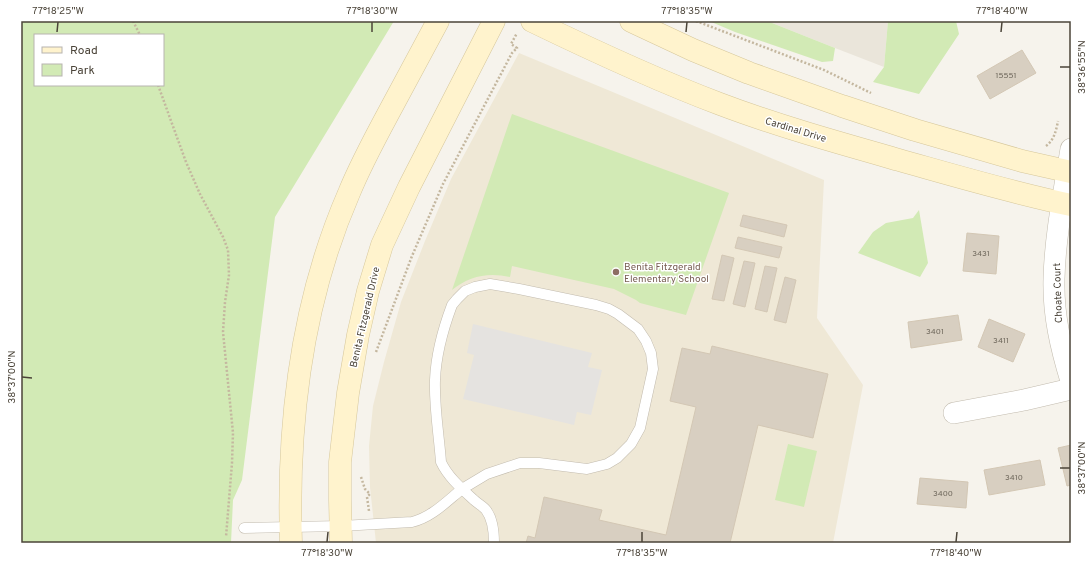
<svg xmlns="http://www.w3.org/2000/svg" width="1092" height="564" viewBox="0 0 1092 564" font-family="Overpass,sans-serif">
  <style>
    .residential { fill: #eae5da }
    .education { fill: #efe8d6 }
    .green { fill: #d2eab5; fill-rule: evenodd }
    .parking { fill: #e5e3e0 }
    .building { fill: #d8cfc1; stroke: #d3c7b4 }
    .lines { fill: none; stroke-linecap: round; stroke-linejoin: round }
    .lane-casing { stroke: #c2bbae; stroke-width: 11 }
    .street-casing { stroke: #c2bbae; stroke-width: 22 }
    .secondary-casing { stroke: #d6c79b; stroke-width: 23 }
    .path { stroke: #c4b79f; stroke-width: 2.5; stroke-dasharray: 2 2; stroke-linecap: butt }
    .lane { stroke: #fff; stroke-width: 10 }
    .street { stroke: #fff; stroke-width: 21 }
    .secondary { stroke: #fff3cd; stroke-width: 22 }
    .ticks { fill: none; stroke: #4b4439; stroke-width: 1.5 }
    .education-dot { fill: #8d6e63; stroke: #fff; stroke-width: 1.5 }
    .labels { text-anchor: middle; stroke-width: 3; stroke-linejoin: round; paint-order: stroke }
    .number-label { font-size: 8px; fill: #6e675b }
    .street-label { font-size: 10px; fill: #4b4439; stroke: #fff }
    .education-label { font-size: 10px; fill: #785e54; stroke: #fff; text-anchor: start }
    .neatline { fill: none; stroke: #4b4439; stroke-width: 1.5 }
    .ticks-label { font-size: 10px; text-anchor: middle; fill: #4b4439 }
  </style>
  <rect width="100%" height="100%" fill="#f6f3ec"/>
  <path class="residential" d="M767 21H888L884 67 835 48Z"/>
  <path class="education" d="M519 53 824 180 817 318 863 385 833 543H376L370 487 369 446 373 406 384 362 401 302 425 241 451 179Z"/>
  <g class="green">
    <path d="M21 21H394L275 217 242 480 233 500 231 543H21ZM35 35H163V85H35Z"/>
    <path d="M709 21H767L835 48 833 61 822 62 735 32Z"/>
    <path d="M888 21H956L959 34 919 94 873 82 884 67Z"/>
    <path d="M512 114 729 193 686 315 640 303 636 300 614 289 512 266 510 277C488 272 469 276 452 290Z"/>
    <path d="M919 210 928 263 920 277 858 253 873 232 886 223 913 218Z"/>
    <path d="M788 444 817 451 804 507 775 500Z"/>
  </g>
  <path class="parking" d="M473 324 592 353 588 367 602 370 591 415 577 412 574 425 463 399 474 355 467 353Z"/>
  <g class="building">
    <path d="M1022 50 1036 73 990 99 977 76Z"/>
    <path d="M743 215 787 225 784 237 740 226Z"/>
    <path d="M967 233 999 236 996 274 963 271Z"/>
    <path d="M738 237 782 247 779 258 735 248Z"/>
    <path d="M722 255 734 258 724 301 712 299Z"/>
    <path d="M744 261 755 263 745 307 733 304Z"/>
    <path d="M765 266 777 268 767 312 755 309Z"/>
    <path d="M785 277 796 280 786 323 774 320Z"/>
    <path d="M958 315 962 340 911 348 908 322Z"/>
    <path d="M989 319 1025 334 1013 362 978 347Z"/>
    <path d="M712 346 828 374 813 438 758 425 730 543H526L528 536 535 538 544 497 602 510 599 520 666 535 696 407 670 401 682 348 710 354Z"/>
    <path d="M1071 445V485L1067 486 1058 448Z"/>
    <path d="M1040 460 1045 485 989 495 984 470Z"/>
    <path d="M920 478 968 482 966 508 917 504Z"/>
  </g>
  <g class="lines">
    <g class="lane-casing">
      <path id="lane" d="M244 528 341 526 412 522C432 517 446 502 462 489L487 474 520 463H539L587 469 607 464 617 458 631 444 640 428 653 369 651 353 646 341 638 329 618 314 609 309 596 305 519 289 490 284 475 287 465 291 457 299 452 305C443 329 436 354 435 380 434 407 439 435 441 462 448 477 461 488 474 500 477 503 483 506 486 510 493 519 494 532 494 543"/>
    </g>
    <g class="street-casing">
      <g id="street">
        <path d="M1071 149C1064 192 1055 236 1054 279 1053 315 1061 348 1071 381"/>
        <path d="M954 413 1024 400 1071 389"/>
      </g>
    </g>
    <g class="secondary-casing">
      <g id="secondary">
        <path d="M532 21C594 51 656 80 720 104 778 126 839 143 899 160 956 176 1013 193 1071 205"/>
        <path d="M631 21 693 50 749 73 842 106 915 130 1022 161 1071 172"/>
        <path d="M291 543C287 424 301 303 349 193 360 166 374 140 388 114 405 83 421 52 438 21"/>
        <path d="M341 543 340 500V462L348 393 358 335 368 291 382 245 409 187 494 21"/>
      </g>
    </g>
    <g class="path">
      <path d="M133 21 140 35"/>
      <path d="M696 21 824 70 871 93"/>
      <path d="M158 85 186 162 200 194 223 237 228 250 229 275 225 302 223 332 233 433 232 463 226 537"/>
      <path d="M1046 146C1054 140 1056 131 1058 121"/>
      <path d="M376 352 412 256 443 184 512 53 517 48 511 44 517 33"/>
      <path d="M361 477 365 489 370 494 367 497 369 511"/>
    </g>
    <use href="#lane" class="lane"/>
    <use href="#street" class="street"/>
    <use href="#secondary" class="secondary"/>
  </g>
  <path class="ticks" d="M57 32 58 22M372 32V22M686 32 687 22M1001 32 1002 22M1060 67H1070M22 377 32 378M1060 468H1070M327 542 328 532M642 542V532M956 542 957 532"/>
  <circle class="education-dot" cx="616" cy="272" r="4"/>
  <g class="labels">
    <g class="number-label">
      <text x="1006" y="78">15551</text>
      <text x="981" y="256">3431</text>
      <text x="935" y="334">3401</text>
      <text x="1001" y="343">3411</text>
      <text x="1014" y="480">3410</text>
      <text x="943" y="496">3400</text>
    </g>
    <g class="street-label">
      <text transform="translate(796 129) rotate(17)" y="4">Cardinal Drive</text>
      <text transform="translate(1057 293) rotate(-92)" y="4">Choate Court</text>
      <text transform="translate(364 317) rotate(-77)" y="4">Benita Fitzgerald Drive</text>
    </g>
    <g class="education-label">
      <text x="624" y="270">Benita Fitzgerald<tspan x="624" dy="12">Elementary School</tspan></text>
    </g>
  </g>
  <rect width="1092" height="564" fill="none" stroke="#ffffff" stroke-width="44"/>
  <rect x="34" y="34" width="130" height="52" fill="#ffffff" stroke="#b7b4b0"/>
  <rect x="42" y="47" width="20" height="6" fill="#fff3cd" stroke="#b7b4b0"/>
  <text x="70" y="54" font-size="12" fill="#4b4439">Road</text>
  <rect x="42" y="64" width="20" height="12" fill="#d2eab5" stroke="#b7b4b0"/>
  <text x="70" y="74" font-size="12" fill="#4b4439">Park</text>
  <rect x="22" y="22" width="1048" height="520" class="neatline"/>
  <g class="ticks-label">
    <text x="58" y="14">77°18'25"W</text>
    <text x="372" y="14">77°18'30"W</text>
    <text x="687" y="14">77°18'35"W</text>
    <text x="1002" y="14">77°18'40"W</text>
    <text transform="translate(1081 67) rotate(-90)" y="4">38°36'55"N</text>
    <text transform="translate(11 377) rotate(-90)" y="4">38°37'00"N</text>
    <text transform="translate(1081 468) rotate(-90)" y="4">38°37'00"N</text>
    <text x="327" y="556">77°18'30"W</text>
    <text x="642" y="556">77°18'35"W</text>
    <text x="956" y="556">77°18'40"W</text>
  </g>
</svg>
